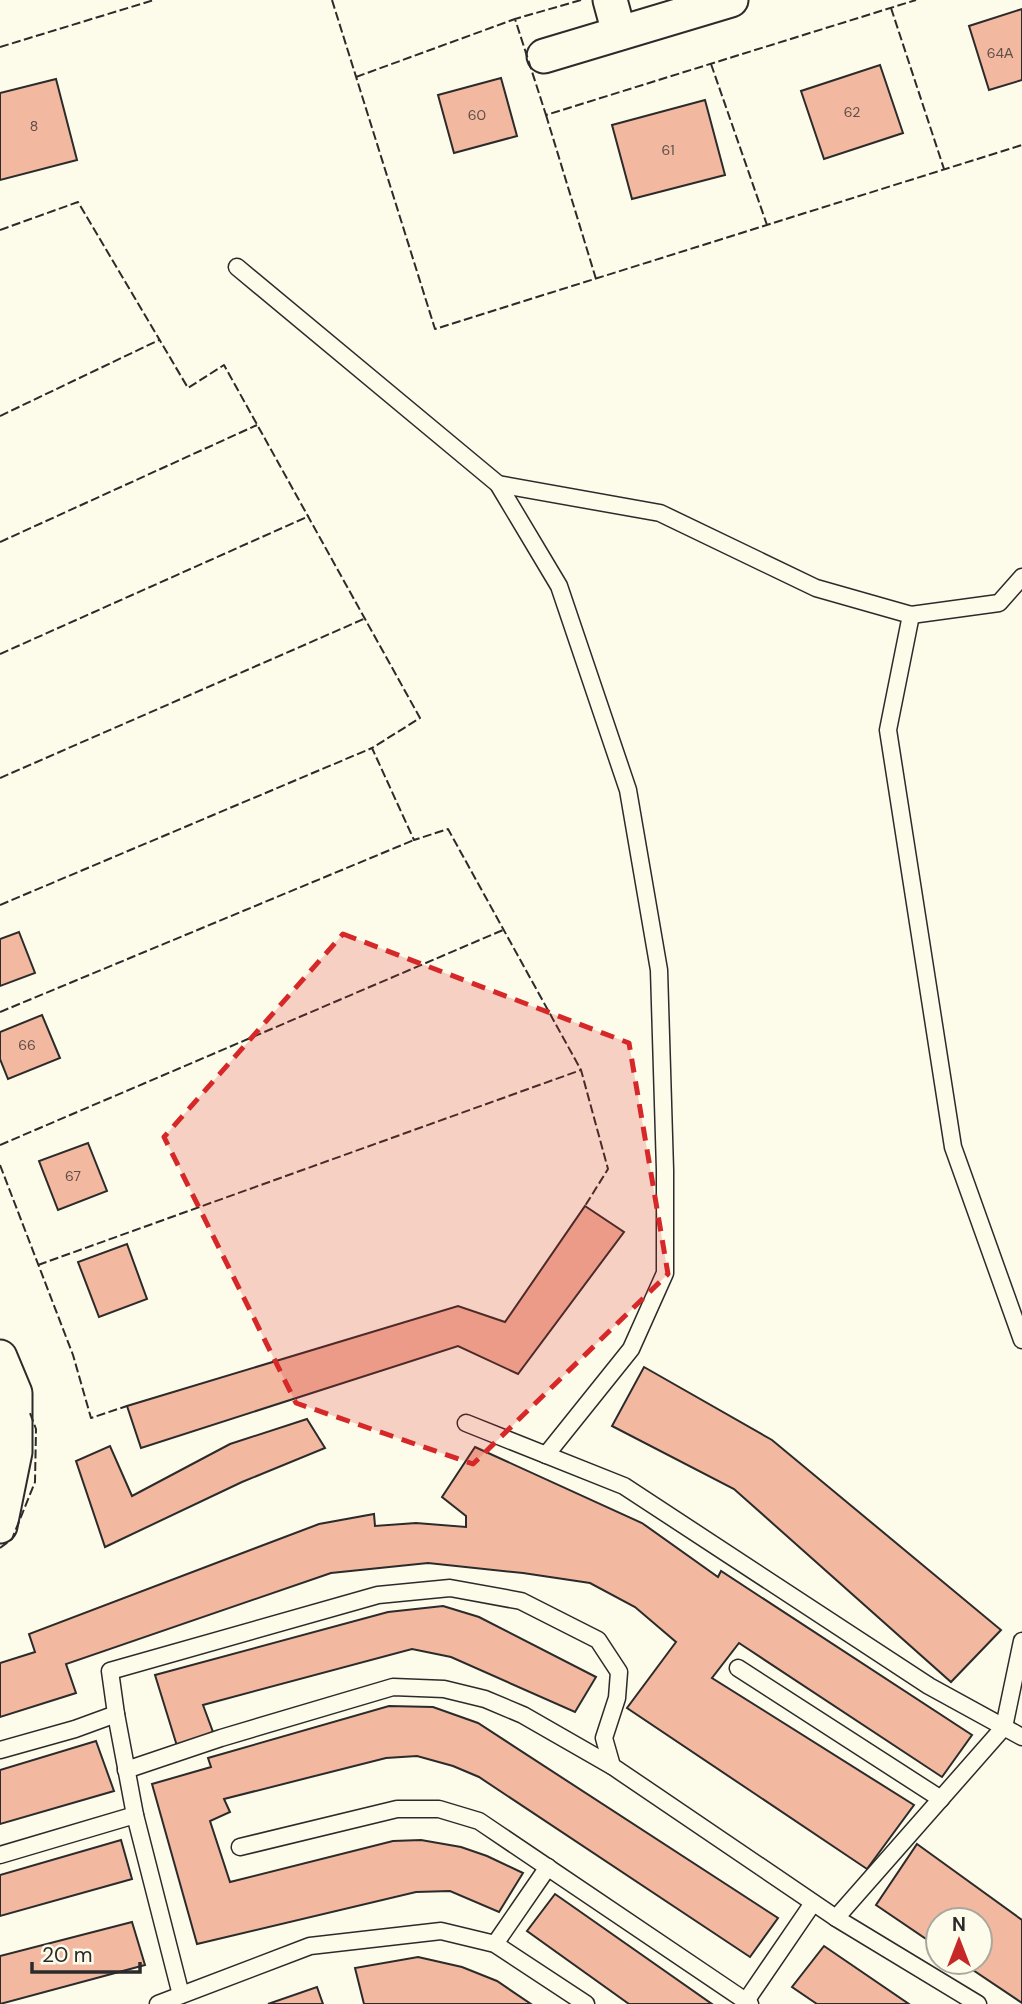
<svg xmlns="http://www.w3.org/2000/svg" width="1022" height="2004" viewBox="0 0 1022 2004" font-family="'DM Sans',sans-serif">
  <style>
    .building { fill: #f2b8a0; stroke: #2b2b2b; stroke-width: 2 }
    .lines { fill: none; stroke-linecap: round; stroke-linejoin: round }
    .lane-casing { stroke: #2b2b2b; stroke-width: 19 }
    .street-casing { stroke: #2b2b2b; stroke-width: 37 }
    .lane { stroke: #fdfbea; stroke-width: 16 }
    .street { stroke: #fdfbea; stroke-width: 33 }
    .fence { stroke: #2b2b2b; stroke-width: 2; stroke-dasharray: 9 3.5; stroke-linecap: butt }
    .marked { fill: #d62828; fill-opacity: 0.2; stroke: #d62828; stroke-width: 5; stroke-dasharray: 14 9; stroke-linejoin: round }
    .labels { text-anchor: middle; stroke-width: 5; stroke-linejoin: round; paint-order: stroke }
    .number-label { font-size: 14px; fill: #5d4e48 }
  </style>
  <rect width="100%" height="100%" fill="#fdfbea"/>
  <g class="building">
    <path d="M1022 9V80L989 90 969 26Z"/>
    <path d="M880 65 903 133 824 159 801 91Z"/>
    <path d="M501 78 517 136 454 153 438 95Z"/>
    <path d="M56 79 77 160 0 180V93Z"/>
    <path d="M705 100 725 175 632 199 612 125Z"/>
    <path d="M19 932 35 973 0 986V939Z"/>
    <path d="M42 1015 60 1058 8 1079 0 1059V1032Z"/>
    <path d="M88 1143 107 1191 58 1210 39 1161Z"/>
    <path d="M585 1206 624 1232 518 1374 458 1346 141 1448 127 1406 458 1306 505 1322Z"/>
    <path d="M127 1244 147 1299 99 1317 78 1262Z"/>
    <path d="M644 1367 772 1440 1001 1630 951 1682 734 1489 612 1426Z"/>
    <path d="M307 1419 325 1448 242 1482 105 1547 76 1461 110 1446 132 1496 230 1444Z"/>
    <path d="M475 1447 642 1523 718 1577 721 1571 972 1735 942 1777 739 1643 712 1678 914 1805 867 1869 627 1708 676 1642 635 1607 590 1583 523 1573 428 1563 331 1573 66 1664 76 1693 0 1717V1663L35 1652 29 1634 319 1524 374 1514 375 1526 416 1523 466 1527V1516L442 1497Z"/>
    <path d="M443 1606 479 1617 596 1677 575 1712 451 1657 412 1649 203 1705 213 1732 177 1746 155 1675 388 1612Z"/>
    <path d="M389 1706 433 1707 478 1723 778 1918 750 1957 479 1777 453 1766 417 1756 386 1758 224 1799 230 1812 210 1821 230 1882 393 1841 421 1840 461 1847 487 1856 523 1873 499 1912 450 1891 416 1892 197 1944 152 1784 211 1767 208 1758Z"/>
    <path d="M96 1741 114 1791 0 1824V1770Z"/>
    <path d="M121 1840 132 1879 0 1916V1875Z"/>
    <path d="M917 1844 1022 1920V2003L961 1962H980V1920H938V1947L876 1905Z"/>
    <path d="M555 1894 712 2004H629L527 1931Z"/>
    <path d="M132 1922 145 1965 0 2004V1956Z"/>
    <path d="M824 1946 909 2004H817L792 1987Z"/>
    <path d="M418 1957 462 1967 497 1981 531 2004H364L355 1968Z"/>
    <path d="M317 1987 323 2004H268Z"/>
  </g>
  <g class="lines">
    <g class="lane-casing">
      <g id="lane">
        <path d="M237 267 498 484 559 586 628 790 659 970 665 1170V1273L631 1349 546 1455"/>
        <path d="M498 484 660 513 816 588 911 615 999 603 1022 577"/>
        <path d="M911 615 888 730 953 1147 1022 1340"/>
        <path d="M466 1423 624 1486 929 1686 1022 1737"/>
        <path d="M738 1668 941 1799"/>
        <path d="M116 1714 135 1815 181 1995"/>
        <path d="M0 1750 75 1729 116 1714 110 1671 378 1595 450 1588 521 1601 598 1640 619 1672 617 1698 604 1738 612 1766 836 1918 1004 1727 1022 1641"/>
        <path d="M126 1770 221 1738 393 1687 444 1689 485 1699 523 1715 612 1766"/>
        <path d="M240 1847 397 1809H439L479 1821 750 2004"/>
        <path d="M0 1855 135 1815"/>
        <path d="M836 1918 978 2004"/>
        <path d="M495 1944 548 1867"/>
        <path d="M746 2001 813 1903"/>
        <path d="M158 2004 310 1946 441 1931 495 1944 586 2004"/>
      </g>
    </g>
    <g class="street-casing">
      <g id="street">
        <path d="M610 0 619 33"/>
        <path d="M544 56 731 0"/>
        <path d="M0 1357 15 1393V1452L0 1526"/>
      </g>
    </g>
    <use href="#lane" class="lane"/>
    <use href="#street" class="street"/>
    <g class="fence">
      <path d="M332 0 435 329 1022 145"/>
      <path d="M581 0 515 19 546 115 916 0"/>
      <path d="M891 8 944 169"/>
      <path d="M0 47 154 0"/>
      <path d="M711 64 767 225"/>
      <path d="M356 77 515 19"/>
      <path d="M546 115 596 279"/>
      <path d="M0 230 78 202 188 388 224 365 420 718 372 748 414 840 448 829 581 1070 608 1169 585 1206"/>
      <path d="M0 416 159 340"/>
      <path d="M0 542 257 425"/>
      <path d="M0 654 309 516"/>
      <path d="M0 778 366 618"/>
      <path d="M0 905 372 748"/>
      <path d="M0 1012 414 840"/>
      <path d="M0 1145 503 930"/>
      <path d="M0 1165 73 1355 91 1418 127 1406"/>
      <path d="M38 1265 581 1070"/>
      <path d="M0 1548 12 1539 35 1482 36 1429 30 1413"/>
    </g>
  </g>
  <path class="marked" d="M343 934 629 1043 668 1274 473 1464 296 1403 164 1137Z"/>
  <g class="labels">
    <g class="number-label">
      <text x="1000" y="58">64А</text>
      <text x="852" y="117">62</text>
      <text x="477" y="120">60</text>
      <text x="34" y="131">8</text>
      <text x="668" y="155">61</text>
      <text x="27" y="1050">66</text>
      <text x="73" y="1181">67</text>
    </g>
  </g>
  <g transform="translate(959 1941)"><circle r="33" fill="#fdfbea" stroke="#a9a89e" stroke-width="2"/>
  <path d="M0-5L12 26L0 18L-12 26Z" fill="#c62828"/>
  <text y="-10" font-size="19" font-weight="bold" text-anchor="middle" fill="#2b2b2b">N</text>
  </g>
  <path d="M32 1962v10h108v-10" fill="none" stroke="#2b2b2b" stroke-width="3.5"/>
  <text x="42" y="1962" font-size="21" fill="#2b2b2b" stroke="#fdfbea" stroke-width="5" paint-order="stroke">20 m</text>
</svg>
